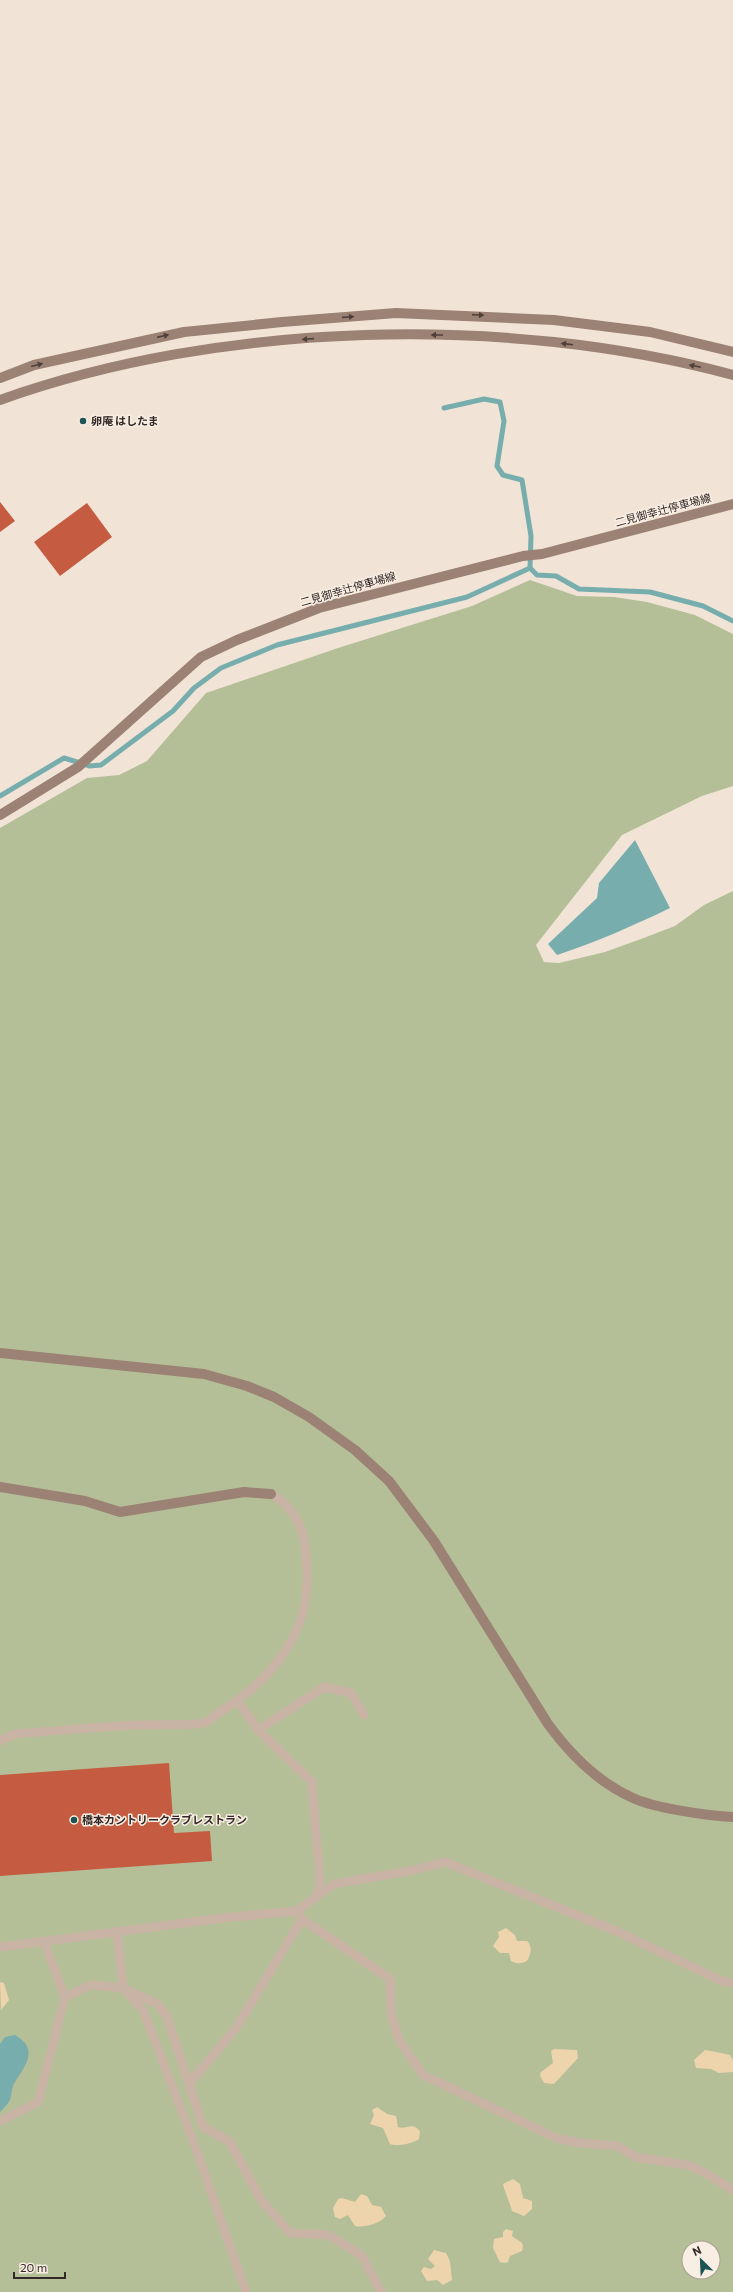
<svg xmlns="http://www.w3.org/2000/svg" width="733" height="2292" viewBox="0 0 733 2292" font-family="Commissioner,'Noto Sans JP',sans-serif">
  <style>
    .green { fill: #b4bf98; fill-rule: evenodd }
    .sand { fill: #edd4ad }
    .water { fill: #77adad }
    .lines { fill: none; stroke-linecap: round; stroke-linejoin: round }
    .stream { stroke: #77adad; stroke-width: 5 }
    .building { fill: #c55c41 }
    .lane { stroke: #c8b3a4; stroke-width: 9 }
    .secondary { stroke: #9c8275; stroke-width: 10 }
    .oneway { fill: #4e3f3a }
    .poi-dot { fill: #1c5354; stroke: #f9eee3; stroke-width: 1.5 }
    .labels { text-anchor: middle; stroke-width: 3; stroke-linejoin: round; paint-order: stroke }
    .poi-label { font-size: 11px; font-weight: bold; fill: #342926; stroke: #f9eee3; text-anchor: start }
    .street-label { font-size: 11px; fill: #342926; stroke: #f9eee3 }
  </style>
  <rect width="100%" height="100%" fill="#f1e4d7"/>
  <path class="green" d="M530 580 577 596 614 597 647 602 695 615 733 634V786L702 796 622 835 536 945 544 962 559 963 605 952 641 939 675 926 704 905 733 891V2292H0V828L87 778 119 775 147 761 206 693 338 648 472 606ZM689 2248H713V2272H689Z"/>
  <g class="sand">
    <path d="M506 1928 515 1935 517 1941H527C533 1947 531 1954 527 1961 521 1964 517 1964 511 1961L509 1953H500L493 1946 499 1937 498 1932Z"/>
    <path d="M0 1982 4 1983 9 2000 1 2010Z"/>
    <path d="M554 2049 577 2050 578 2058 554 2084 544 2083 540 2076 541 2072 553 2063 551 2051Z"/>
    <path d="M705 2050C707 2050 726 2054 730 2055L733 2060V2072L719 2073 711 2069 696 2068 694 2060Z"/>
    <path d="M377 2107 387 2114 396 2116 398 2127C408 2130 413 2121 420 2132L419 2139C414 2143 397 2147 390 2144L383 2128 370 2124 374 2115 372 2110Z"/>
    <path d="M513 2179 520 2184 523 2198 532 2201V2209L524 2216 512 2211C511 2206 503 2187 503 2184Z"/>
    <path d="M361 2194 367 2196 372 2205 381 2207 386 2216C380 2224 363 2228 355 2226L348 2215 340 2219 335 2217 333 2208 338 2199 342 2198 355 2202Z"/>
    <path d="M506 2229 513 2231 512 2236C519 2242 525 2241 522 2251L510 2256 508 2262 504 2263 500 2262 493 2248 494 2239 503 2237V2232Z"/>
    <path d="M434 2250 446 2253 450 2261 452 2280 443 2285 437 2280 427 2281 421 2271 424 2267 431 2269 435 2266 428 2259Z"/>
  </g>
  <g class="water">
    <path d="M635 840 670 908C633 926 596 942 557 955L548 944 597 898 599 883Z"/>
    <path d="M15 2035C40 2049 25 2066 15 2082 11 2088 12 2094 10 2100 8 2104 3 2109 0 2112V2044L5 2037Z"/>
  </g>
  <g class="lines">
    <g class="stream">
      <path d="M444 408 484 399 500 402 504 421 497 466 503 475 522 480 531 536 530 568"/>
      <path d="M0 796 64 758 90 766 101 765 173 711 194 688 221 668 277 645 467 597 530 568 537 575 556 576 579 589 650 592 703 606 733 621"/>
    </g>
  </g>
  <g class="building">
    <path d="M0 502 15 521 0 532Z"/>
    <path d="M87 503 112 537 60 576 34 542Z"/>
    <path d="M169 1763 174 1833 210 1831 212 1861 0 1876V1775Z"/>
  </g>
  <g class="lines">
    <g class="lane">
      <path d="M258 1730 324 1687 351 1693 364 1715"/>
      <path d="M0 1741 15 1734C57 1731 100 1726 142 1725 156 1724 191 1726 203 1723 210 1721 219 1712 226 1708 271 1679 308 1634 307 1578 307 1543 304 1513 271 1494"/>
      <path d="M317 1896 334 1884 409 1871 445 1862 616 1931 722 1981 733 1983"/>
      <path d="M297 1911 302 1919 390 1979 391 2013 399 2040 423 2075 556 2138 581 2143 618 2146 635 2157 688 2165 705 2173 733 2190"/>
      <path d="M117 1932 123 1988 159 2005 167 2017 203 2127 229 2141 262 2201 290 2233 329 2235 362 2256 381 2292"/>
      <path d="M0 1947 223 1918 297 1911 317 1896 320 1882 312 1782 258 1730 237 1700"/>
      <path d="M65 1997 91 1985 123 1988 143 2010 194 2143 246 2292"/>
      <path d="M190 2083 236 2028 302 1919"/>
      <path d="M0 2121 38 2102 65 1997 44 1942"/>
    </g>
    <g class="secondary">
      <path d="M0 378 34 365 184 332 282 322 396 313 554 320 650 332 733 352"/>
      <path d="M0 400C221 321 507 314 733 375"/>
      <path d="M0 815 78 767 201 657 237 640 319 608 523 556 542 554 733 504"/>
      <path d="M0 1353 204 1374 247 1386 274 1397 309 1417 355 1450 389 1481 434 1541 548 1724C570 1754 599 1783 633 1798 654 1808 709 1816 733 1817"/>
      <path d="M0 1487 85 1501 120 1512 244 1492 271 1494"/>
    </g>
  </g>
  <defs><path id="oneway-solid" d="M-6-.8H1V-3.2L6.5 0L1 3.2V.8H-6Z"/></defs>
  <g class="oneway">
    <use href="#oneway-solid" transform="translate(478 315) rotate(3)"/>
    <use href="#oneway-solid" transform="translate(348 317) rotate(-4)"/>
    <use href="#oneway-solid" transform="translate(437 335) rotate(180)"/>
    <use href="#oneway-solid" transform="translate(163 336) rotate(-13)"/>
    <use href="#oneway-solid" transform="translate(308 339) rotate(176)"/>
    <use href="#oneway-solid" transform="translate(567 344) rotate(-173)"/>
    <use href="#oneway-solid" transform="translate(37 365) rotate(-15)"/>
    <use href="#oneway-solid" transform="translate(695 366) rotate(-168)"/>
  </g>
  <g class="poi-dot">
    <circle cx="83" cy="421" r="4"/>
    <circle cx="74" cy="1820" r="4"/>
  </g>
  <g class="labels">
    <g class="poi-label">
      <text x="91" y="425">卵庵 はしたま</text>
      <text x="82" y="1824">橋本カントリークラブレストラン</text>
    </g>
    <g class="street-label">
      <text transform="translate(663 510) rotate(-15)" y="4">二見御幸辻停車場線</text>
      <text transform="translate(348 589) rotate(-16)" y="4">二見御幸辻停車場線</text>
    </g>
  </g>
  <g transform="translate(701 2260) rotate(336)"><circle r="19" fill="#f9eee3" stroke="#aa9f97"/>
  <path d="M0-3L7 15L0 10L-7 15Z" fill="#1c5354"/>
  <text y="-6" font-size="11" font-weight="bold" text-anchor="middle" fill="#342926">N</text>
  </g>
  <path d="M14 2272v6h51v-6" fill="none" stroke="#342926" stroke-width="2"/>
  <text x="20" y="2272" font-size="12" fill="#342926" stroke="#f9eee3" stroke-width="3" paint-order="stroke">20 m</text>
</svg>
